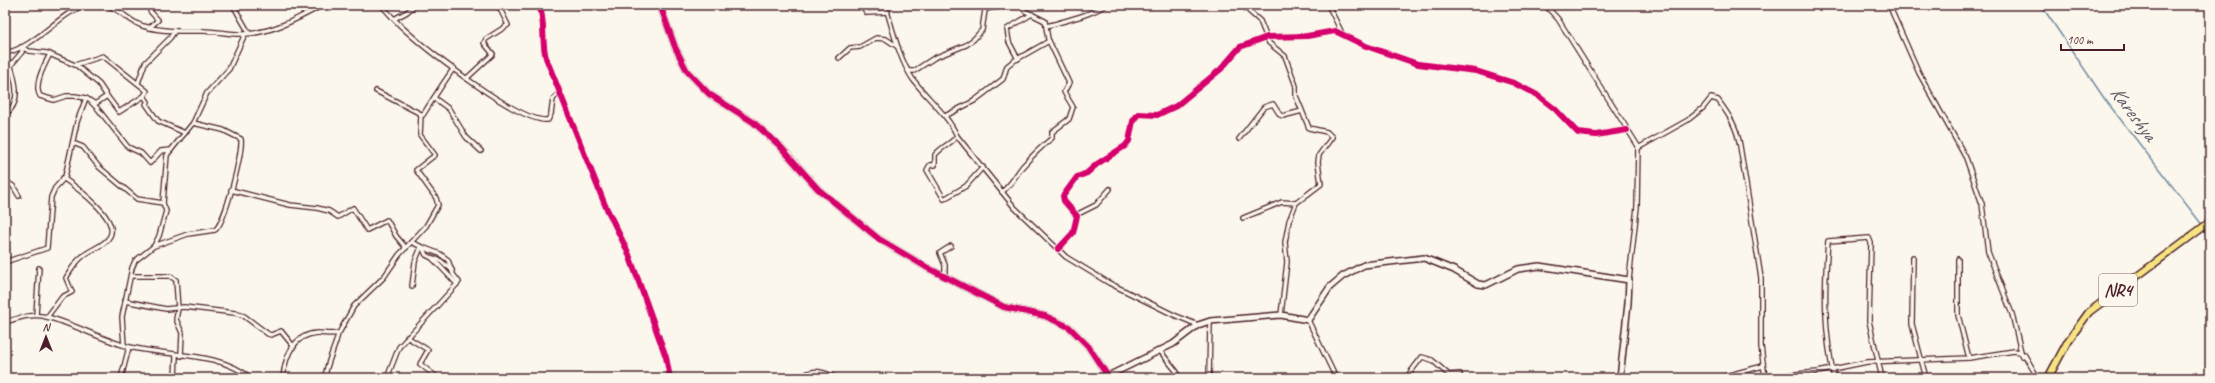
<svg xmlns="http://www.w3.org/2000/svg" width="2215" height="383" viewBox="0 0 2215 383" font-family="Caveat,sans-serif">
  <style>
    .lines { fill: none; stroke-linecap: round; stroke-linejoin: round }
    .stream { stroke: #748da2; stroke-width: 1.5 }
    .street-casing { stroke: #4a1f2b; stroke-width: 6 }
    .secondary-casing { stroke: #4a1f2b; stroke-width: 8 }
    .highway-casing { stroke: #4a1f2b; stroke-width: 9 }
    .street { stroke: #fbf7ec; stroke-width: 3.5 }
    .secondary { stroke: #fbf7ec; stroke-width: 5 }
    .highway { stroke: #f6e381; stroke-width: 6 }
    .cycleway-casing { stroke: #fbf7ec; stroke-width: 8 }
    .cycleway { stroke: #d6006c; stroke-width: 6 }
    .labels { text-anchor: middle; stroke-width: 3.5; stroke-linejoin: round; paint-order: stroke }
    .shield { fill: #fbf7ec; stroke: #7f6065; stroke-width: 1 }
    .shield-label { font-size: 18px; font-weight: bold; fill: #4a1f2b }
    .water-label { font-size: 20px; font-style: italic; fill: #5f5666; stroke: #fbf7ec }
  </style>
  <rect width="100%" height="100%" fill="#fbf7ec"/>
  <filter id="ink" filterUnits="userSpaceOnUse"><feTurbulence type="fractalNoise" baseFrequency=".025" numOctaves="2"/><feDisplacementMap in="SourceGraphic" scale="8" xChannelSelector="R" yChannelSelector="G"/><feConvolveMatrix kernelMatrix="1 2 1 2 8 2 1 2 1" color-interpolation-filters="sRGB"/></filter>
  <g filter="url(#ink)">
    <g class="lines">
      <g class="stream">
        <path d="M2041 5 2104 98 2203 226"/>
        <path d="M2206 229 2210 234"/>
      </g>
      <g class="street-casing">
        <g id="street">
          <path d="M106 5C122 10 129 22 143 26 163 32 182 31 203 31 217 31 232 35 246 34 274 32 299 18 323 5"/>
          <path d="M233 5 249 33"/>
          <path d="M381 5C389 13 396 22 404 29 428 51 519 123 548 120L551 114 553 99 559 93"/>
          <path d="M539 5C546 22 541 41 546 58L605 205 628 252 666 357 670 378"/>
          <path d="M860 5 867 13 888 12"/>
          <path d="M885 5C893 29 898 56 912 78 926 98 947 113 957 136L1015 208 1066 257 1109 283 1174 315 1198 325"/>
          <path d="M1242 5 1260 21 1269 43 1285 56 1296 86V96L1309 128 1327 132 1332 137 1319 155 1318 162 1321 184 1296 203 1289 221 1285 242 1287 262 1281 315"/>
          <path d="M1328 5 1342 33"/>
          <path d="M1545 5 1558 19 1638 146 1637 207 1629 280"/>
          <path d="M1889 5 1919 73 1966 158 1982 204 1988 252 2012 314 2022 356"/>
          <path d="M394 19 407 12 415 5"/>
          <path d="M1047 26C1067 20 1088 16 1106 5"/>
          <path d="M149 28 158 20 150 11 152 5"/>
          <path d="M21 47 29 51 47 53 75 65 103 56 147 91 144 96 148 102 146 104 158 121 185 133"/>
          <path d="M5 53C36 47 56 16 85 5"/>
          <path d="M50 54C45 64 33 85 40 96L54 100 66 96H75L86 98 95 104 107 96 119 112 144 96"/>
          <path d="M839 58 850 48 860 47 876 38 886 39 898 47"/>
          <path d="M1018 59 1009 42 1007 29 1032 14"/>
          <path d="M5 60 10 63C15 79 22 101 7 113L5 123"/>
          <path d="M76 65 99 84 107 96"/>
          <path d="M909 71H914L934 58 966 45 974 39 982 30 985 10C992 6 999 9 1006 5"/>
          <path d="M5 72 22 52V49"/>
          <path d="M467 78 493 54 484 43 486 39 508 25 498 5"/>
          <path d="M138 83 145 63 170 38 174 32"/>
          <path d="M376 91 423 115C433 99 443 83 454 68"/>
          <path d="M434 98 449 109 466 137 481 151"/>
          <path d="M92 103 98 109 128 147 141 153 150 163 161 151 171 150"/>
          <path d="M945 116 974 101 1003 79 1007 66 1012 62 1049 41"/>
          <path d="M957 136C951 144 941 147 935 155V165H930L927 170 944 199 966 186 983 167"/>
          <path d="M1239 139 1264 107 1273 104 1280 115 1283 116 1302 111"/>
          <path d="M73 143 83 147 99 167 137 199 163 203"/>
          <path d="M1638 148 1688 120 1703 108 1711 98 1718 100C1729 115 1737 127 1740 146L1761 278V346L1765 378"/>
          <path d="M5 181 13 186 19 196"/>
          <path d="M231 190 290 205 317 208 329 211 338 217 353 208 367 230 387 220 396 236 406 248"/>
          <path d="M1002 192C1012 184 1015 176 1022 167 1031 157 1041 147 1052 138V132L1069 119 1073 107 1064 92 1069 83 1048 39 1045 21 1025 11 1021 5"/>
          <path d="M1076 215 1096 205 1110 189"/>
          <path d="M1243 218 1282 202 1296 203"/>
          <path d="M411 242 422 247 426 255 432 258 457 284"/>
          <path d="M154 246 188 234 215 230C225 224 243 151 241 139L223 130 193 123"/>
          <path d="M1058 249 1073 233 1077 216 1064 201 1063 196 1077 177 1087 173 1097 164 1125 146 1129 141 1133 121 1138 114 1157 115 1176 106 1221 69 1240 47 1251 43 1267 37 1307 36 1335 31 1366 46 1418 64 1476 71 1514 83 1537 95 1555 109 1578 133 1596 135 1627 130"/>
          <path d="M1913 257 1912 324 1926 378"/>
          <path d="M433 258 441 261 452 270"/>
          <path d="M1958 259V315L1969 358"/>
          <path d="M5 262 47 248 51 197 55 188 65 177 77 122 86 98"/>
          <path d="M131 276H170L176 280 178 309 176 319 182 333 181 356"/>
          <path d="M945 277V265L940 253 951 246"/>
          <path d="M412 286 415 262 421 247"/>
          <path d="M125 301 166 309 184 307 235 313 244 316 268 334 271 335 281 331 294 347"/>
          <path d="M36 315 39 268"/>
          <path d="M47 317 62 297 72 292 66 278C71 270 75 262 83 256 91 249 105 246 110 236 119 218 76 187 63 178"/>
          <path d="M1308 320 1336 378"/>
          <path d="M5 322C19 318 32 313 47 317 75 324 101 340 130 347 170 357 218 351 251 378"/>
          <path d="M407 337 428 350 420 364 438 378"/>
          <path d="M124 345 122 317 132 268 135 261 154 246 159 236 166 211 163 203 167 155 193 123 207 93 229 69 245 34"/>
          <path d="M1160 351 1177 372 1178 378"/>
          <path d="M1764 377 1818 372 1867 362 1969 358 2014 351 2020 352 2022 356 2024 354 2038 378"/>
          <path d="M121 378 129 347"/>
          <path d="M175 378 176 356"/>
          <path d="M283 378C285 357 293 335 317 333 324 333 333 335 339 333L354 306 384 277 399 255 426 226 438 205 436 198 416 170 435 155 420 135 421 115"/>
          <path d="M325 378C326 363 335 349 338 334"/>
          <path d="M373 378 379 376 386 378"/>
          <path d="M387 378 399 347 459 282 453 274 448 260 440 254 422 247"/>
          <path d="M801 378C812 367 825 372 836 378"/>
          <path d="M1209 378 1210 321"/>
          <path d="M1406 378 1422 357 1432 360 1449 375 1460 374"/>
          <path d="M1628 378H1630"/>
          <path d="M1683 378H1711"/>
          <path d="M1718 378 1763 366"/>
          <path d="M1834 378C1824 330 1824 290 1828 241L1869 238 1871 243 1869 321 1882 378"/>
        </g>
      </g>
      <g class="secondary-casing">
        <g id="secondary">
          <path d="M660 5 675 47 687 71 709 94 753 122 779 145 818 189 879 239 926 267 1004 307 1045 316 1069 327 1088 346 1109 378"/>
          <path d="M1108 376 1173 344 1198 325 1210 321 1281 315 1308 320 1330 287 1343 276 1364 265 1424 258 1454 270 1478 284 1486 285 1518 269 1539 266 1629 280 1628 303 1620 378"/>
        </g>
      </g>
      <g class="highway-casing">
        <path id="highway" d="M2048 378 2068 341 2089 312 2210 222"/>
      </g>
      <use href="#street" class="street"/>
      <use href="#secondary" class="secondary"/>
      <use href="#highway" class="highway"/>
      <g class="cycleway-casing">
        <g id="cycleway">
          <path d="M539 5C546 22 541 41 546 58L605 205 628 252 666 357 670 378"/>
          <path d="M660 5 675 47 687 71 709 94 753 122 779 145 818 189 879 239 926 267 1004 307 1045 316 1069 327 1088 346 1109 378"/>
          <path d="M1058 249 1073 233 1077 216 1064 201 1063 196 1077 177 1087 173 1097 164 1125 146 1129 141 1133 121 1138 114 1157 115 1176 106 1221 69 1240 47 1251 43 1267 37 1307 36 1335 31 1366 46 1418 64 1476 71 1514 83 1537 95 1555 109 1578 133 1596 135 1627 130"/>
        </g>
      </g>
      <use href="#cycleway" class="cycleway"/>
    </g>
  </g>
  <g class="labels">
    <rect class="shield" x="2099" y="274" width="38" height="32" rx="3"/>
    <g class="shield-label">
      <text x="2118" y="296">NR4</text>
    </g>
    <g class="water-label">
      <text transform="translate(2134 113) rotate(53)" y="7">Kareshya</text>
    </g>
  </g>
  <rect width="2215" height="383" fill="none" stroke="#fbf7ec" stroke-width="20"/>
  <rect x="10" y="10" width="2195" height="363" fill="none" stroke="#4a1f2b" stroke-width="1.5" filter="url(#ink)"/>
  <g transform="translate(46 337)" stroke="#fbf7ec" stroke-width="3" paint-order="stroke">
  <path d="M0-3L7 15L0 10L-7 15Z" fill="#4a1f2b"/>
  <text y="-6" font-size="11" font-weight="bold" text-anchor="middle" fill="#4a1f2b">N</text>
  </g>
  <path d="M2061 44v6h63v-6" fill="none" stroke="#4a1f2b" stroke-width="2"/>
  <text x="2067" y="44" font-size="12" fill="#4a1f2b" stroke="#fbf7ec" stroke-width="3" paint-order="stroke">100 m</text>
</svg>
